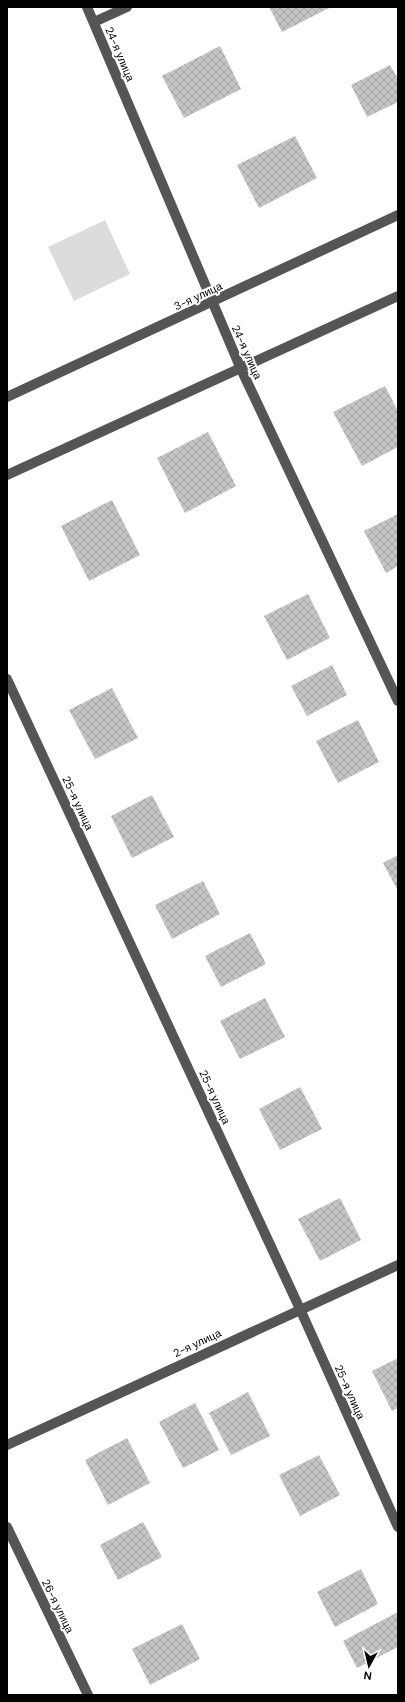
<svg xmlns="http://www.w3.org/2000/svg" width="405" height="1702" viewBox="0 0 405 1702" font-family="'DM Sans',sans-serif">
  <style>
    .park { fill: #dcdcdc }
    .building { fill: url(#building-cross-hatch) }
    .lines { fill: none; stroke-linecap: round; stroke-linejoin: round }
    .minor { stroke: #555; stroke-width: 10 }
    .labels { text-anchor: middle; stroke-width: 4; stroke-linejoin: round; paint-order: stroke }
    .street-label { font-size: 11px; fill: #000; stroke: #fff }
  </style>
  <defs>
    <pattern id="building-cross-hatch" width="8" height="8" patternUnits="userSpaceOnUse"><rect width="8" height="8" fill="#c4c4c4"/><path d="M0 0l8 8M0 8l8-8" fill="none" stroke="#a7a7a7"/></pattern>
  </defs>
  <rect width="100%" height="100%" fill="#fff"/>
  <path class="park" d="M105 220 130 274 74 301 48 247Z"/>
  <g class="building">
    <path d="M269 7H331L282 32Z"/>
    <path d="M220 46 241 89 184 118 162 76Z"/>
    <path d="M390 65 398 79V102L367 117 351 85Z"/>
    <path d="M295 136 317 178 259 208 237 165Z"/>
    <path d="M385 386 398 411V447L362 466 333 412Z"/>
    <path d="M208 432 236 486 185 513 157 458Z"/>
    <path d="M112 500 140 555 89 581 61 526Z"/>
    <path d="M398 514V566L386 573 364 531Z"/>
    <path d="M308 594 330 638 287 660 264 616Z"/>
    <path d="M332 665 347 695 307 716 291 686Z"/>
    <path d="M112 688 138 738 95 759 69 710Z"/>
    <path d="M358 720 379 762 338 783 316 741Z"/>
    <path d="M152 795 174 837 132 858 111 816Z"/>
    <path d="M398 855V891L383 863Z"/>
    <path d="M203 881 220 914 172 939 155 905Z"/>
    <path d="M250 933 266 964 221 987 205 956Z"/>
    <path d="M265 998 285 1037 240 1059 220 1021Z"/>
    <path d="M300 1087 322 1129 280 1150 259 1109Z"/>
    <path d="M340 1198 361 1240 320 1261 298 1219Z"/>
    <path d="M398 1358V1408L392 1411 372 1371Z"/>
    <path d="M248 1392 270 1436 231 1455 209 1413Z"/>
    <path d="M195 1403 219 1450 183 1468 159 1422Z"/>
    <path d="M127 1438 150 1483 108 1505 85 1460Z"/>
    <path d="M319 1455 340 1495 300 1516 279 1475Z"/>
    <path d="M143 1522 162 1557 118 1580 100 1545Z"/>
    <path d="M361 1569 378 1604 335 1627 317 1592Z"/>
    <path d="M398 1612V1647L357 1668 343 1641Z"/>
    <path d="M182 1624 200 1659 150 1685 132 1649Z"/>
  </g>
  <g class="lines">
    <g class="minor">
      <path d="M87 7 241 369 398 701"/>
      <path d="M94 22 127 7"/>
      <path d="M7 397 398 215"/>
      <path d="M7 475 398 296"/>
      <path d="M7 679 300 1309 398 1527"/>
      <path d="M7 1445 398 1265"/>
      <path d="M7 1527 88 1695"/>
    </g>
  </g>
  <g class="labels">
    <g class="street-label">
      <text transform="translate(120 54) rotate(67)" y="4">24-я улица</text>
      <text transform="translate(198 296) rotate(-25)" y="4">3-я улица</text>
      <text transform="translate(247 352) rotate(66)" y="4">24-я улица</text>
      <text transform="translate(78 803) rotate(65)" y="4">25-я улица</text>
      <text transform="translate(215 1097) rotate(65)" y="4">25-я улица</text>
      <text transform="translate(197 1343) rotate(-25)" y="4">2-я улица</text>
      <text transform="translate(350 1392) rotate(66)" y="4">25-я улица</text>
      <text transform="translate(58 1606) rotate(64)" y="4">26-я улица</text>
    </g>
  </g>
  <rect width="405" height="1702" fill="none" stroke="#000000" stroke-width="16"/>
  <g transform="translate(369 1666) rotate(188)" stroke="#ffffff" stroke-width="3" paint-order="stroke">
  <path d="M0-3L7 15L0 10L-7 15Z" fill="#000000"/>
  <text y="-6" font-size="11" font-weight="bold" text-anchor="middle" fill="#000000">N</text>
  </g>
</svg>
